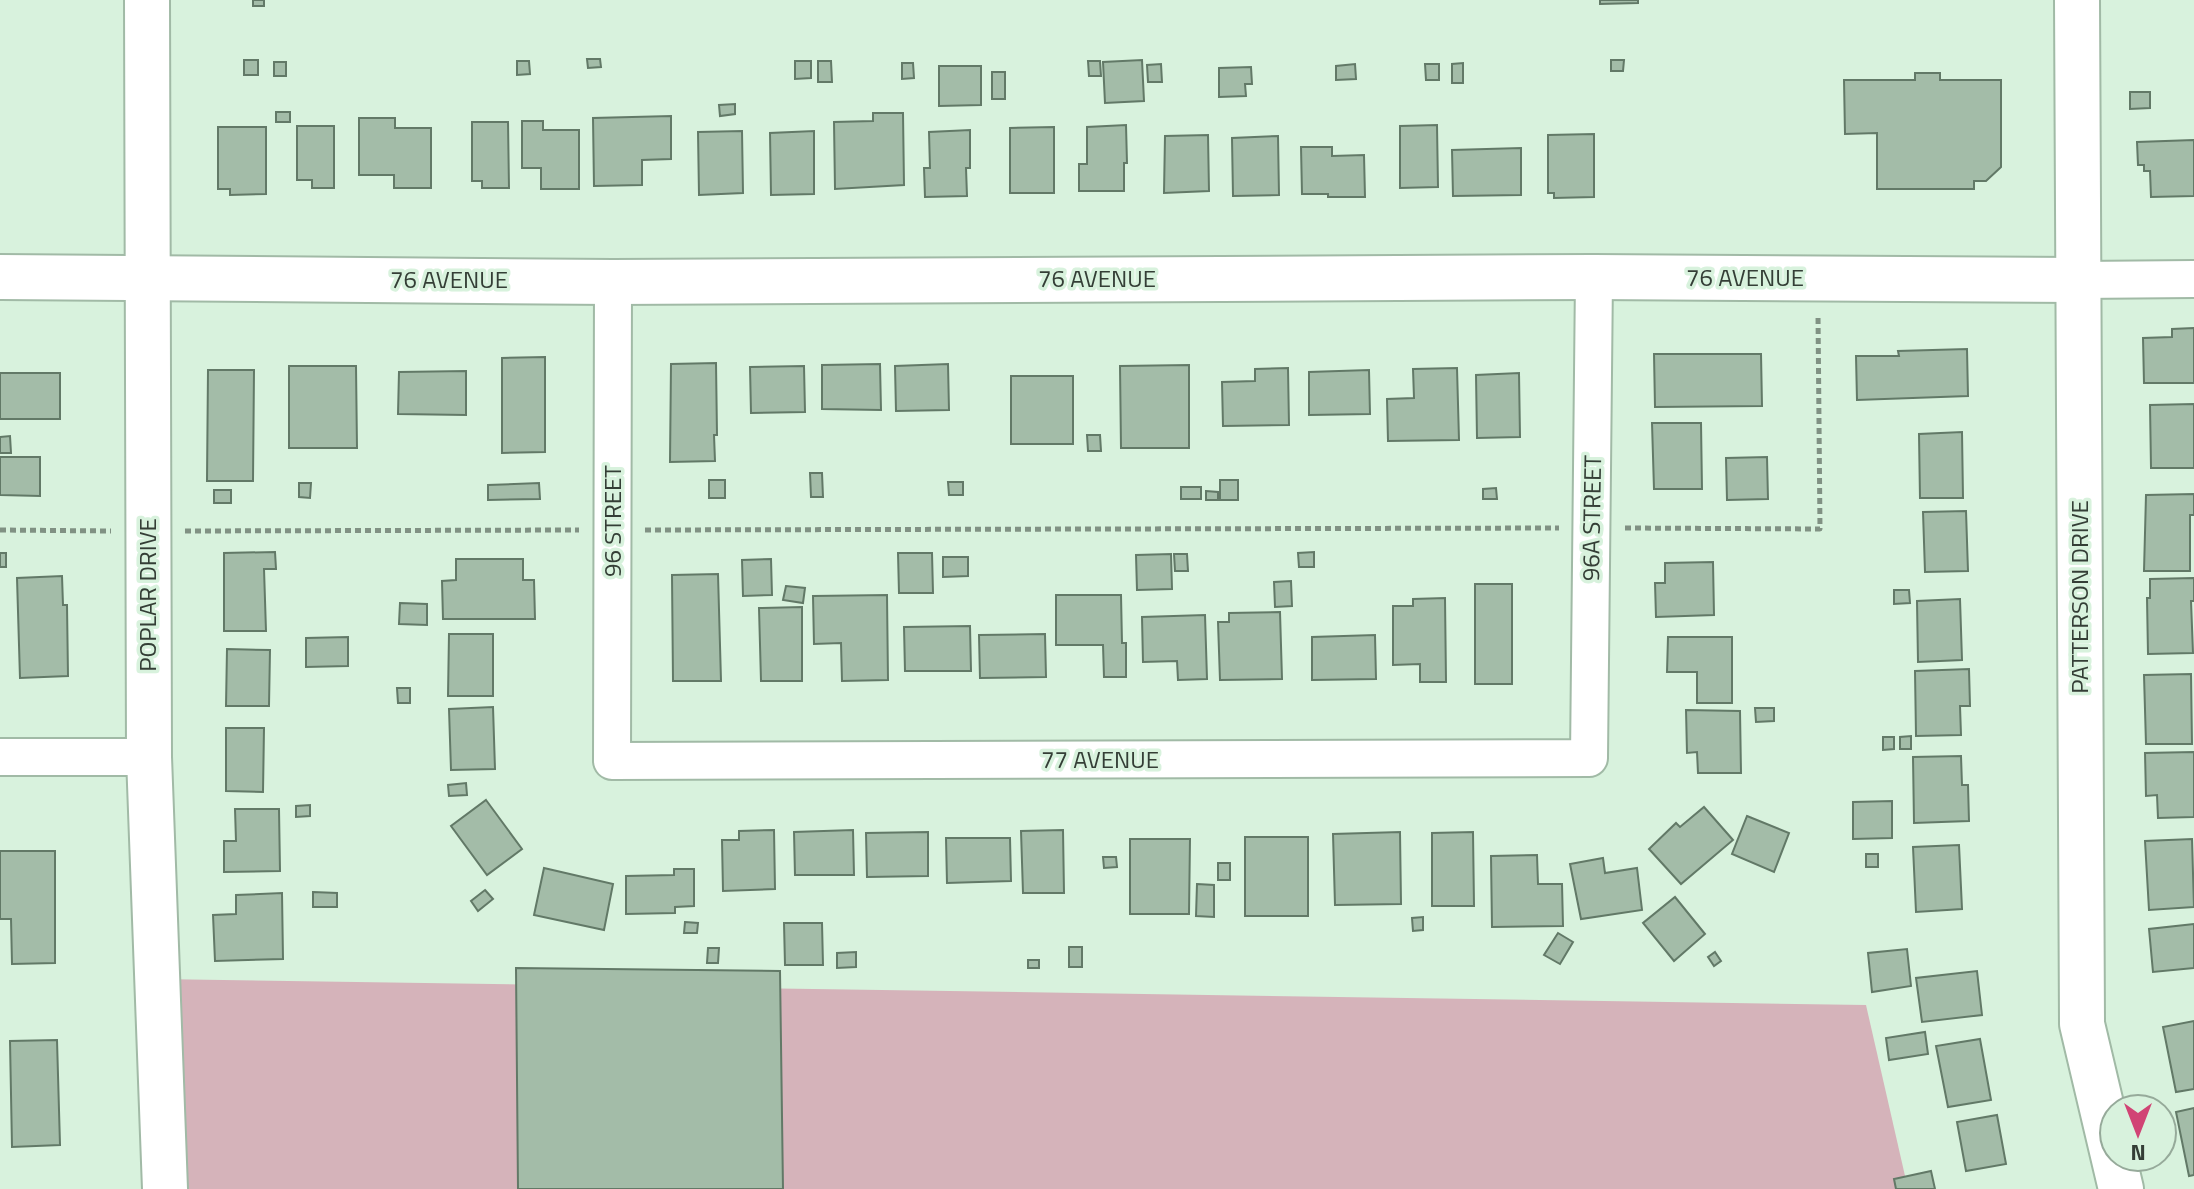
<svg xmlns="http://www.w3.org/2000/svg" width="2194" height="1189" viewBox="0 0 2194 1189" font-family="'Titillium Web',sans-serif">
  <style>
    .green { fill: #d5b3ba }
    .building { fill: #a3bca8; stroke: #627967; stroke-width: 2 }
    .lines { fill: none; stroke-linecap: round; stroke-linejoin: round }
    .minor-casing { stroke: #a1baa6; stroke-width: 40 }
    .tertiary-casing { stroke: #a1baa6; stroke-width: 48 }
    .path { stroke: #809183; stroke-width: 5; stroke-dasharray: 6 4; stroke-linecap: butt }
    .minor { stroke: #fff; stroke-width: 36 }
    .tertiary { stroke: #fff; stroke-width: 44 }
    .labels { text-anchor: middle; stroke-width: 7; stroke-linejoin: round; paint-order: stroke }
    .street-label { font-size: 24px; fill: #343e36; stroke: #d8f2dd }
  </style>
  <rect width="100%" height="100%" fill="#d8f2dd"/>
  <path class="green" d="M157 979 1866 1005 1908 1189H165Z"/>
  <g class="building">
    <rect x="253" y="0" width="11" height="6"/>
    <path d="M1600 0H1638V3L1600 4Z"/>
    <path d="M587 59H600L601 67 588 68Z"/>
    <rect x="244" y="60" width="14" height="15"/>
    <path d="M1142 60 1144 101 1105 103 1103 62Z"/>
    <path d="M1611 60H1624L1623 71H1611Z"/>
    <path d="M517 61H529L530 74 517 75Z"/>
    <path d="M795 61H811V78L795 79Z"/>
    <path d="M818 61H831L832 82H818Z"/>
    <path d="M1088 61H1100L1101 76H1089Z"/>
    <rect x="274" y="62" width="12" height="14"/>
    <path d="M902 63H913L914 78 902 79Z"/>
    <path d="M1463 63V83H1452V64Z"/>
    <path d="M1161 64 1162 82H1148L1147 65Z"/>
    <path d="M1355 64 1356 79 1336 80V66Z"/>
    <path d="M1425 64H1439V80H1426Z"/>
    <path d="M939 66H981V105L939 106Z"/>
    <path d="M1251 67 1252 84H1245L1246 96 1219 97V68Z"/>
    <rect x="992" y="72" width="13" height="27"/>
    <path d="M1915 73H1940V80H2001V167L1986 181H1974V189H1877V133L1845 134 1844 80H1915Z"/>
    <path d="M2130 92H2150V108L2130 109Z"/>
    <path d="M735 104V114L720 116 719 105Z"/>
    <rect x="276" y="112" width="14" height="10"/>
    <path d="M873 113H903L904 185 835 189 834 122 873 121Z"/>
    <path d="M671 116V159L642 160V185L594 186 593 118Z"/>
    <path d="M359 118H395V128H431V188H394V175H359Z"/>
    <path d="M522 121H543V130H579V189H541V168H522Z"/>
    <path d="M472 122H508L509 188H482V181H472Z"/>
    <path d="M1126 125 1127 163H1124V191H1079V164H1087V127Z"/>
    <path d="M1437 125 1438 187 1400 188V126Z"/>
    <path d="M297 126H334V188H312V180H297Z"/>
    <path d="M218 127H266V194L230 195V189H218Z"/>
    <path d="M1054 127V193H1010V128Z"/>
    <path d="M970 130V168H966L967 196 925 197 924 168H930L929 132Z"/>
    <path d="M742 131 743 193 699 195 698 132Z"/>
    <path d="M814 131V194L771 195 770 133Z"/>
    <path d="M1594 134V197L1554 198V193H1548V135Z"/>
    <path d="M1208 135 1209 191 1164 193 1165 136Z"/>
    <path d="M1278 136 1279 195 1233 196 1232 138Z"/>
    <path d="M2194 140V196L2151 197 2150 171H2144V165H2138L2137 142Z"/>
    <path d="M1301 147H1332V156L1364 155 1365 197H1328V194H1302Z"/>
    <path d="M1521 148V195L1453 196 1452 150Z"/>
    <path d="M2194 328V383H2144L2143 338 2172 337V329Z"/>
    <path d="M1967 349 1968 396 1857 400 1856 356H1899L1898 351Z"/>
    <path d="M1654 354H1761L1762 406 1655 407Z"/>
    <path d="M545 357V452L502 453V358Z"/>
    <path d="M716 363 717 435H714L715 461 670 462 671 364Z"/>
    <path d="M880 364 881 410 822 409V365Z"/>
    <path d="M948 364 949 410 896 411 895 366Z"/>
    <path d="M1189 365V448H1121L1120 366Z"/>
    <path d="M289 366H356L357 448H289Z"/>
    <path d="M804 366 805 412 751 413 750 367Z"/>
    <path d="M1288 368 1289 425 1223 426 1222 382 1255 381V369Z"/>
    <path d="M1457 368 1459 440 1388 441 1387 399 1414 398 1413 369Z"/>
    <path d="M208 370H254L253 481H207Z"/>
    <path d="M1369 370 1370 414 1309 415V372Z"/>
    <path d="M466 371V415L398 414 399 372Z"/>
    <rect x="0" y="373" width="60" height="46"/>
    <path d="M1519 373 1520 437 1477 438 1476 375Z"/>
    <rect x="1011" y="376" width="62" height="68"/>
    <path d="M2194 404V468H2151L2150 405Z"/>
    <path d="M1652 423H1701L1702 489H1654Z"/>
    <path d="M1962 432 1963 498H1920L1919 434Z"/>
    <path d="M1087 435H1100L1101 451H1088Z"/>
    <path d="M10 436 11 453H0V437Z"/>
    <path d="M0 457H40V496L0 495Z"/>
    <path d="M1767 457 1768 499 1727 500 1726 458Z"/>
    <path d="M810 473H822L823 497H811Z"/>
    <rect x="709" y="480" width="16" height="18"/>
    <rect x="1220" y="480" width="18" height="20"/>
    <path d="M948 482H963V495H949Z"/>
    <path d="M299 483H311L310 498 299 497Z"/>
    <path d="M539 483 540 499 488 500V485Z"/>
    <rect x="1181" y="487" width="20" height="12"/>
    <path d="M1496 488 1497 499H1483V489Z"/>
    <rect x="214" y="490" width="17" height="13"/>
    <path d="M1206 491 1218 492V500H1206Z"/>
    <path d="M2194 494V515H2190V571H2144L2146 495Z"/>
    <path d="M1966 511 1968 571 1925 572 1923 512Z"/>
    <path d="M275 552 276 569H264L266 631H224V553Z"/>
    <path d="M1314 552V567H1299L1298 553Z"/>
    <rect x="0" y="553" width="6" height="14"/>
    <path d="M898 553H932L933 593H899Z"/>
    <path d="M1171 554 1172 589 1137 590 1136 555Z"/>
    <path d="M1174 554H1187L1188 571H1175Z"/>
    <path d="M943 557H968V576L943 577Z"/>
    <path d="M456 559H523V580H534L535 619H443L442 581 456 580Z"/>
    <path d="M771 559 772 595 743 596 742 560Z"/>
    <path d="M1713 562 1714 615 1656 617 1655 583H1665V563Z"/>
    <path d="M718 574 721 681H673L672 575Z"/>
    <path d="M62 576 63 605H67L68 676 20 678 17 578Z"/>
    <path d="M2194 578V601H2191L2193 653 2148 654 2147 598H2150V579Z"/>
    <path d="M1291 581 1292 606 1275 607 1274 582Z"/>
    <rect x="1475" y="584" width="37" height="100"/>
    <path d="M786 586 805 588 803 603 783 600Z"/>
    <path d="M1894 590H1909L1910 603 1894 604Z"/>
    <path d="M887 595 888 680 842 681 841 643 814 644 813 596Z"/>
    <path d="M1056 595H1121L1122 643H1126V677H1104L1103 645H1056Z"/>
    <path d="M1445 598 1446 682H1420V664L1393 665V606H1413V599Z"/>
    <path d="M1960 599 1962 660 1918 662 1917 601Z"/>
    <path d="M400 603 427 604V625L399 624Z"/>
    <path d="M802 607V681H761L759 608Z"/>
    <path d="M1280 612 1282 679 1220 680 1218 622H1229V613Z"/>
    <path d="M1205 615 1207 679 1178 680 1177 661 1143 662 1142 617Z"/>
    <path d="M970 626 971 671H905L904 627Z"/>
    <path d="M449 634H493V696H448Z"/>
    <path d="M1045 634 1046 677 980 678 979 635Z"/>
    <path d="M1375 635 1376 679 1312 680V637Z"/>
    <path d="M348 637V666L306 667V638Z"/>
    <path d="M1668 637H1732V703H1697V672H1667Z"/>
    <path d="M227 649 270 650 269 706H226Z"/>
    <path d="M1969 669 1970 706H1960L1961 735 1916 736 1915 671Z"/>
    <path d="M2191 674 2192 744H2146L2144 675Z"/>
    <path d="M397 688H410V703H398Z"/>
    <path d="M493 707 495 769 451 770 449 709Z"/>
    <path d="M1755 708H1774V721L1756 722Z"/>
    <path d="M1686 710 1740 711 1741 773H1698L1697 752 1687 753Z"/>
    <path d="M226 728H264L263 792 226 791Z"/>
    <path d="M1911 736V749H1900V737Z"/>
    <path d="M1883 737H1894V749L1883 750Z"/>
    <path d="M2194 752V817L2158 818 2157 795 2146 796 2145 753Z"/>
    <path d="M1961 756 1962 785H1968L1969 821 1914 823 1913 757Z"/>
    <path d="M466 783 467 795 449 796 448 785Z"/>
    <path d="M486 800 522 849 487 875 451 826Z"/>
    <path d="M1892 801V838L1853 839V802Z"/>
    <path d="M310 805V816L296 817V806Z"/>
    <path d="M1704 807 1733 840 1681 884 1649 849 1676 823 1680 827Z"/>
    <path d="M235 809H279L280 871 224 872V841H236Z"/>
    <path d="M1747 816 1789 833 1774 872 1732 854Z"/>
    <path d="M774 830 775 889 723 891 722 840H739V831Z"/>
    <path d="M853 830 854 875H795L794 832Z"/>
    <path d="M1063 830 1064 893H1023L1021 831Z"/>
    <path d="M928 832V876L867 877 866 833Z"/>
    <path d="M1400 832 1401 904 1335 905 1333 834Z"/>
    <path d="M1473 832 1474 906H1432V833Z"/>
    <rect x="1245" y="837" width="63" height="79"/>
    <path d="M946 838H1010L1011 881 947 883Z"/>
    <path d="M1130 839H1190L1189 914H1130Z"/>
    <path d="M2192 839 2194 907 2149 910 2145 841Z"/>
    <path d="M1959 845 1962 909 1916 912 1913 847Z"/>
    <path d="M0 851H55V963L12 964 11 919H0Z"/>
    <rect x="1866" y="854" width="12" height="13"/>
    <path d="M1537 855 1538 884H1562L1563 926 1492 927 1491 856Z"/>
    <path d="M1103 857H1116L1117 867 1104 868Z"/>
    <path d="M1603 858 1605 873 1637 868 1642 910 1581 919 1570 864Z"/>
    <rect x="1218" y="863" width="12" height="17"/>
    <path d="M544 868 613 884 604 930 534 915Z"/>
    <path d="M674 869H694V906L675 907V913L626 914V876L674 875Z"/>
    <path d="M1197 884 1214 885V917L1196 916Z"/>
    <path d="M485 890 493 899 478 911 471 901Z"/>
    <path d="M313 892 337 893V907H313Z"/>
    <path d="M282 893 283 959 215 961 213 915 236 914V895Z"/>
    <path d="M1675 897 1705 934 1674 961 1643 923Z"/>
    <path d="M1423 917V930L1413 931 1412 918Z"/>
    <path d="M685 922 698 923 697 933H684Z"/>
    <path d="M784 923H822L823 965H785Z"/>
    <path d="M2194 924V968L2153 972 2149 929Z"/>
    <path d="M1558 933 1573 942 1560 964 1544 955Z"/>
    <rect x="1069" y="947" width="13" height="20"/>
    <path d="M708 948H719L718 963H707Z"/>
    <path d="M1907 949 1911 986 1872 992 1868 953Z"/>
    <path d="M856 952V967L837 968V953Z"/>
    <path d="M1715 952 1721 961 1714 966 1708 957Z"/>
    <rect x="1028" y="960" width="11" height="8"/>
    <path d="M516 968 780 971 783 1189H518Z"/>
    <path d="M1977 971 1982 1015 1922 1022 1916 978Z"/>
    <path d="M2194 1021V1089L2176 1092 2163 1027Z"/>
    <path d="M1925 1032 1928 1054 1889 1060 1886 1038Z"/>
    <path d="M1980 1039 1991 1100 1948 1107 1936 1046Z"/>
    <path d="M57 1040 60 1145 12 1147 10 1041Z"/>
    <path d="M2194 1108V1175L2189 1176 2176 1112Z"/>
    <path d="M1997 1115 2006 1164 1966 1171 1957 1122Z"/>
    <path d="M1931 1171 1935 1189H1896L1894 1179Z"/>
  </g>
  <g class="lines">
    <g class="minor-casing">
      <g id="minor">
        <path d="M2078 280 2194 279"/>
        <path d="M613 282 612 761 1589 758 1594 277"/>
        <path d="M0 757H149"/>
      </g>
    </g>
    <g class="tertiary-casing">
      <g id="tertiary">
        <path d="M147 0 149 757 165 1189"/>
        <path d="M2077 0 2082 1024 2121 1189"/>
        <path d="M0 277 613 282 1594 277 2078 280"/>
      </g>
    </g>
    <g class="path">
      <path d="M1625 528 1820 529 1818 314"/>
      <path d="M0 530 111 531"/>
      <path d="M645 530 1559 528"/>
      <path d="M185 531 579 530"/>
    </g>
    <use href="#minor" class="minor"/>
    <use href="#tertiary" class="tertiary"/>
  </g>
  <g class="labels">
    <g class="street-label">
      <text x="1745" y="286">76 AVENUE</text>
      <text x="1097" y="287">76 AVENUE</text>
      <text x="449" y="288">76 AVENUE</text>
      <text transform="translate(1592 518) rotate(-89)" y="8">96A STREET</text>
      <text transform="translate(613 521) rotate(-90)" y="8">96 STREET</text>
      <text transform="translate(148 595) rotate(-90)" y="8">POPLAR DRIVE</text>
      <text transform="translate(2080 597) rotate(-90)" y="8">PATTERSON DRIVE</text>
      <text x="1100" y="768">77 AVENUE</text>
    </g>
  </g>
  <g transform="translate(2138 1133) rotate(180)"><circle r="38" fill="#d8f2dd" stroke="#96aa9a" stroke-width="2"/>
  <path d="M0-6L14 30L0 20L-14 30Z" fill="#d14475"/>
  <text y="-12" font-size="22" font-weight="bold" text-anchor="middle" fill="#343e36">N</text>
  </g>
</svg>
